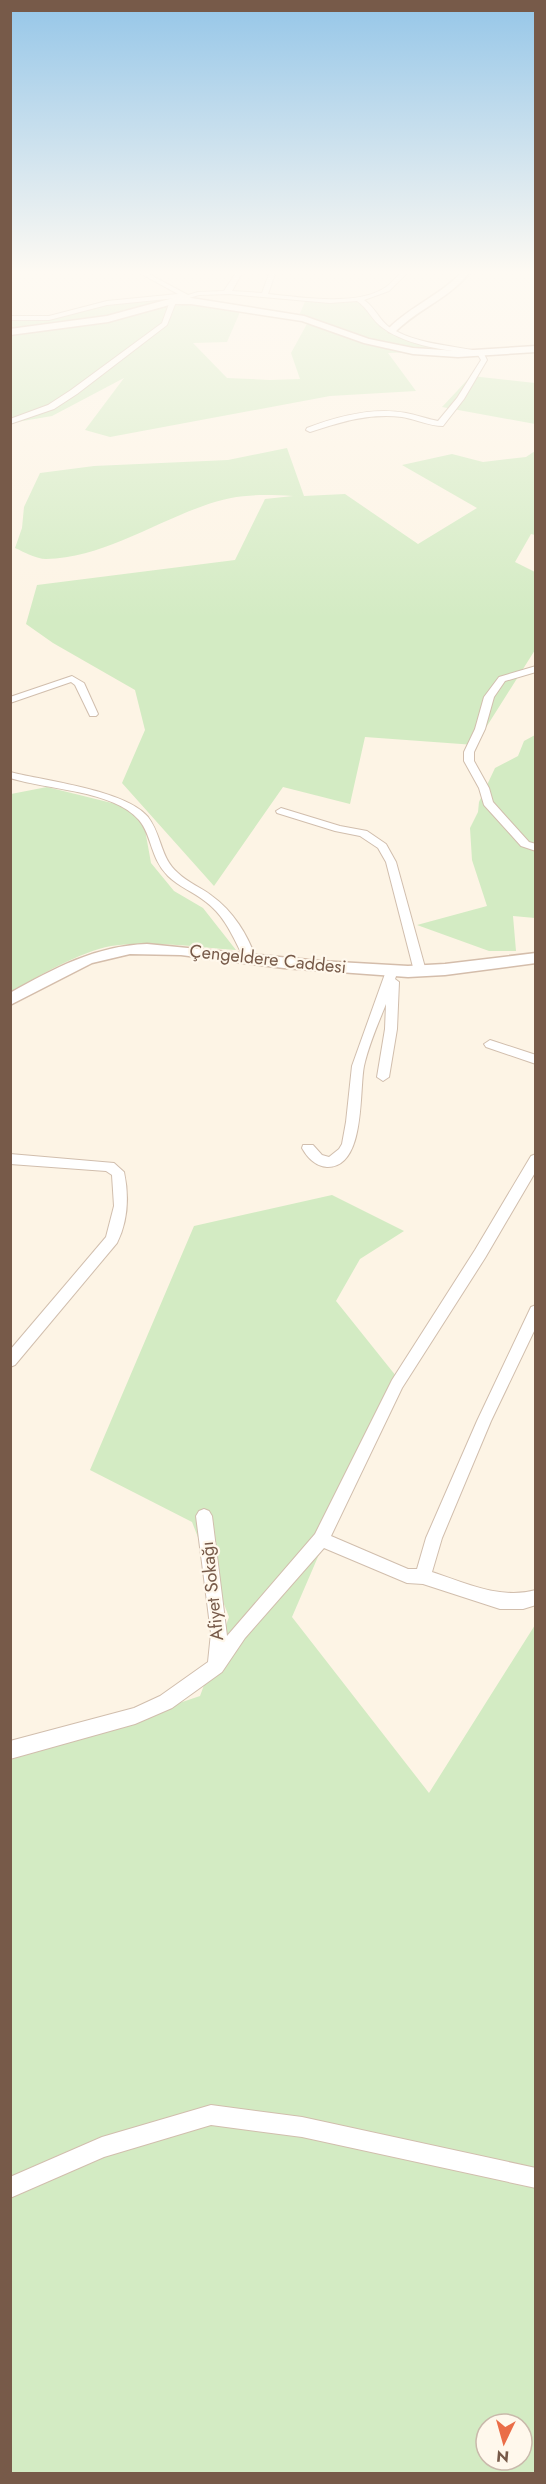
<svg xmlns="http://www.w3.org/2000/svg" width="546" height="2484" viewBox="0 0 546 2484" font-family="Jost,sans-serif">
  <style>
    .green { fill: #d3ebc3; fill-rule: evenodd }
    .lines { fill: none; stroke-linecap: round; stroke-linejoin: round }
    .street-casing { stroke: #d1bead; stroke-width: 2 }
    .secondary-casing { stroke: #d4bdab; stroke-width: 3 }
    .street { fill: #fff; fill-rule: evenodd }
    .secondary { fill: #fff; fill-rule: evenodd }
    .labels { text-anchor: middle; stroke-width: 4.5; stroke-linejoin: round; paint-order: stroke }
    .street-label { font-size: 18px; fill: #775a49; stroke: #fff8ec }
  </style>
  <rect width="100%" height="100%" fill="#fdf4e5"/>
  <g class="green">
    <path d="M157 299 166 307 198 303 240 312 227 342 193 343 227 378 270 380 300 379 291 353 308 322 298 318 306 299 360 300 372 306 386 331 447 349 445 351 388 353 416 391 330 396 110 437 85 430 124 378 52 416 11 423V319H51L113 303Z"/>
    <path d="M471 376 535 383V424L442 407Z"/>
    <path d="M287 448 304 496 345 494 418 544 477 508 402 465 452 454 483 462 526 457 535 451V535L531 534 515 562 535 572V650L475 745 365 737 350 804 283 787 214 886 122 783 145 730 135 690 53 643 26 624 37 585 235 560 265 499 293 496C260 494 234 494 203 506 152 524 101 558 46 559 36 559 24 552 15 548L22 528 24 507 40 473 94 466 228 460Z"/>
    <path d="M535 735V918L513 916 516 951H489L417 925 487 906 472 860 470 828 478 812 479 802 495 768 518 756 524 741Z"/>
    <path d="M47 787 124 806 144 824 151 863 174 891 203 908 236 950C196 947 152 940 111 946 80 952 38 976 11 992V794Z"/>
    <path d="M332 1195 404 1231 360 1259 336 1301 396 1376 292 1617 429 1793 535 1625V2473H11L10 1760 200 1696 229 1617 192 1522 90 1470 194 1226ZM486 2424H522V2460H486Z"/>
  </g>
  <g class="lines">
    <g class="street-casing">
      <g id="street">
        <path d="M136 271H143L188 295 198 292 224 291 237 271H243L232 291 262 293 270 271H276L268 294C300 297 358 307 386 287 392 283 397 276 403 271H409L389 291 364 300C375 307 379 320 389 327 417 345 452 345 483 352L487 360 464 399 443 426C429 426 415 419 402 417 369 413 341 422 310 432L306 430 307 428C338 416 373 407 406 413 417 415 427 419 438 421L457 398 481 360 478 355C448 350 409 347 383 328 372 321 368 308 357 301L330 303 229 294 199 295 176 302 167 325 77 394 54 409 10 424V419L48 405 71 390 162 323 170 301 177 298 107 305 49 320H10V316H49L107 301 178 294Z"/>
        <path d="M536 666V672L505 681 494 697 485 729 474 752V761L489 788 493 802 529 842 536 844V851L521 846 484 805 479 788 464 761V752L475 729 484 697 499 677Z"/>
        <path d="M72 676 84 683 98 714 96 716H90L75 685 71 682 10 703V697Z"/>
        <path d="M10 772C45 781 126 790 148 817 162 835 160 858 178 873 188 883 201 887 212 896 233 911 248 935 256 959L254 962H246C234 940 227 918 206 902 194 892 179 887 168 876 150 858 152 835 139 820 113 790 47 790 10 778Z"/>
        <path d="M281 808 340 826 367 831 386 844 396 862 426 971 424 974 420 975 414 971 386 862 378 848 360 836 335 831 277 813 276 811Z"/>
        <path d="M392 967 398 971 395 979 399 982 397 1029 389 1077 383 1081 377 1077 385 1029 386 1004C378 1024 369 1044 364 1066 359 1090 366 1168 327 1167 315 1166 307 1157 302 1148L303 1145H313L322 1155 329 1157 339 1149 342 1144 346 1122 352 1066 386 971Z"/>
        <path d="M490 1040 536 1055V1064L486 1047 484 1044Z"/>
        <path d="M10 1154 114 1163 124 1172C129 1195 128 1221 117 1243L15 1365 10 1367V1350L106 1237 114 1206 112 1175 106 1171 10 1164Z"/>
        <path d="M536 1154V1171L485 1258 402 1388 331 1536 408 1569H417L426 1538 477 1421 531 1307 536 1305V1327L491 1421 442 1538 432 1572C466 1583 501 1600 536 1590V1605L523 1609H500L423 1584 407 1583 324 1548 245 1638 222 1672 172 1708 135 1724 10 1759V1741L134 1708 160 1696 208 1662 211 1633 196 1516 199 1511 204 1509 209 1511 212 1516 227 1636 315 1534 392 1380 475 1250 531 1156Z"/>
        <path d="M211 2105 302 2117 536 2168V2188L302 2137 211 2125 104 2157 10 2198V2177L102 2137Z"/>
      </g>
    </g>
    <g class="secondary-casing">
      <g id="secondary">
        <path d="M463 271H471C449 299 419 308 395 332H389V328C411 306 441 295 463 271Z"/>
        <path d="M173 298H191L304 316 369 339 413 348 458 351 536 346V352L458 357 413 354 364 343 302 321 191 304H173L108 322 10 335V329L107 316Z"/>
        <path d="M147 944 320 961 408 966 445 964 536 953V963L445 975 408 977 284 968 181 955 130 954 92 963 10 1005V993C55 968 95 946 147 944Z"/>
      </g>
    </g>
    <use href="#street" class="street"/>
    <use href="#secondary" class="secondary"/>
  </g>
  <linearGradient id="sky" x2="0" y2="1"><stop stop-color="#95c6e8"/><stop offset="0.44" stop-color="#fefaf3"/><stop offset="1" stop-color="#fefaf3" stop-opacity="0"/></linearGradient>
  <rect width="546" height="619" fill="url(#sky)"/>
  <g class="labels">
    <g class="street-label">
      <text transform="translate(268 959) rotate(6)" y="6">Çengeldere Caddesi</text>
      <text transform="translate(212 1591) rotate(-96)" y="6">Afiyet Sokağı</text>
    </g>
  </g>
  <rect width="546" height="2484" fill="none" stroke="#775a49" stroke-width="24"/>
  <g transform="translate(504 2442) rotate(185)"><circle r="28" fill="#fff8ec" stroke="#c9b9ab" stroke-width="1.5"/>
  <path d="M0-4.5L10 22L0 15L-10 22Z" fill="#ea6d47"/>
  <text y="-9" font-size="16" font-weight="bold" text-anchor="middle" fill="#775a49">N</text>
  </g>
</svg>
